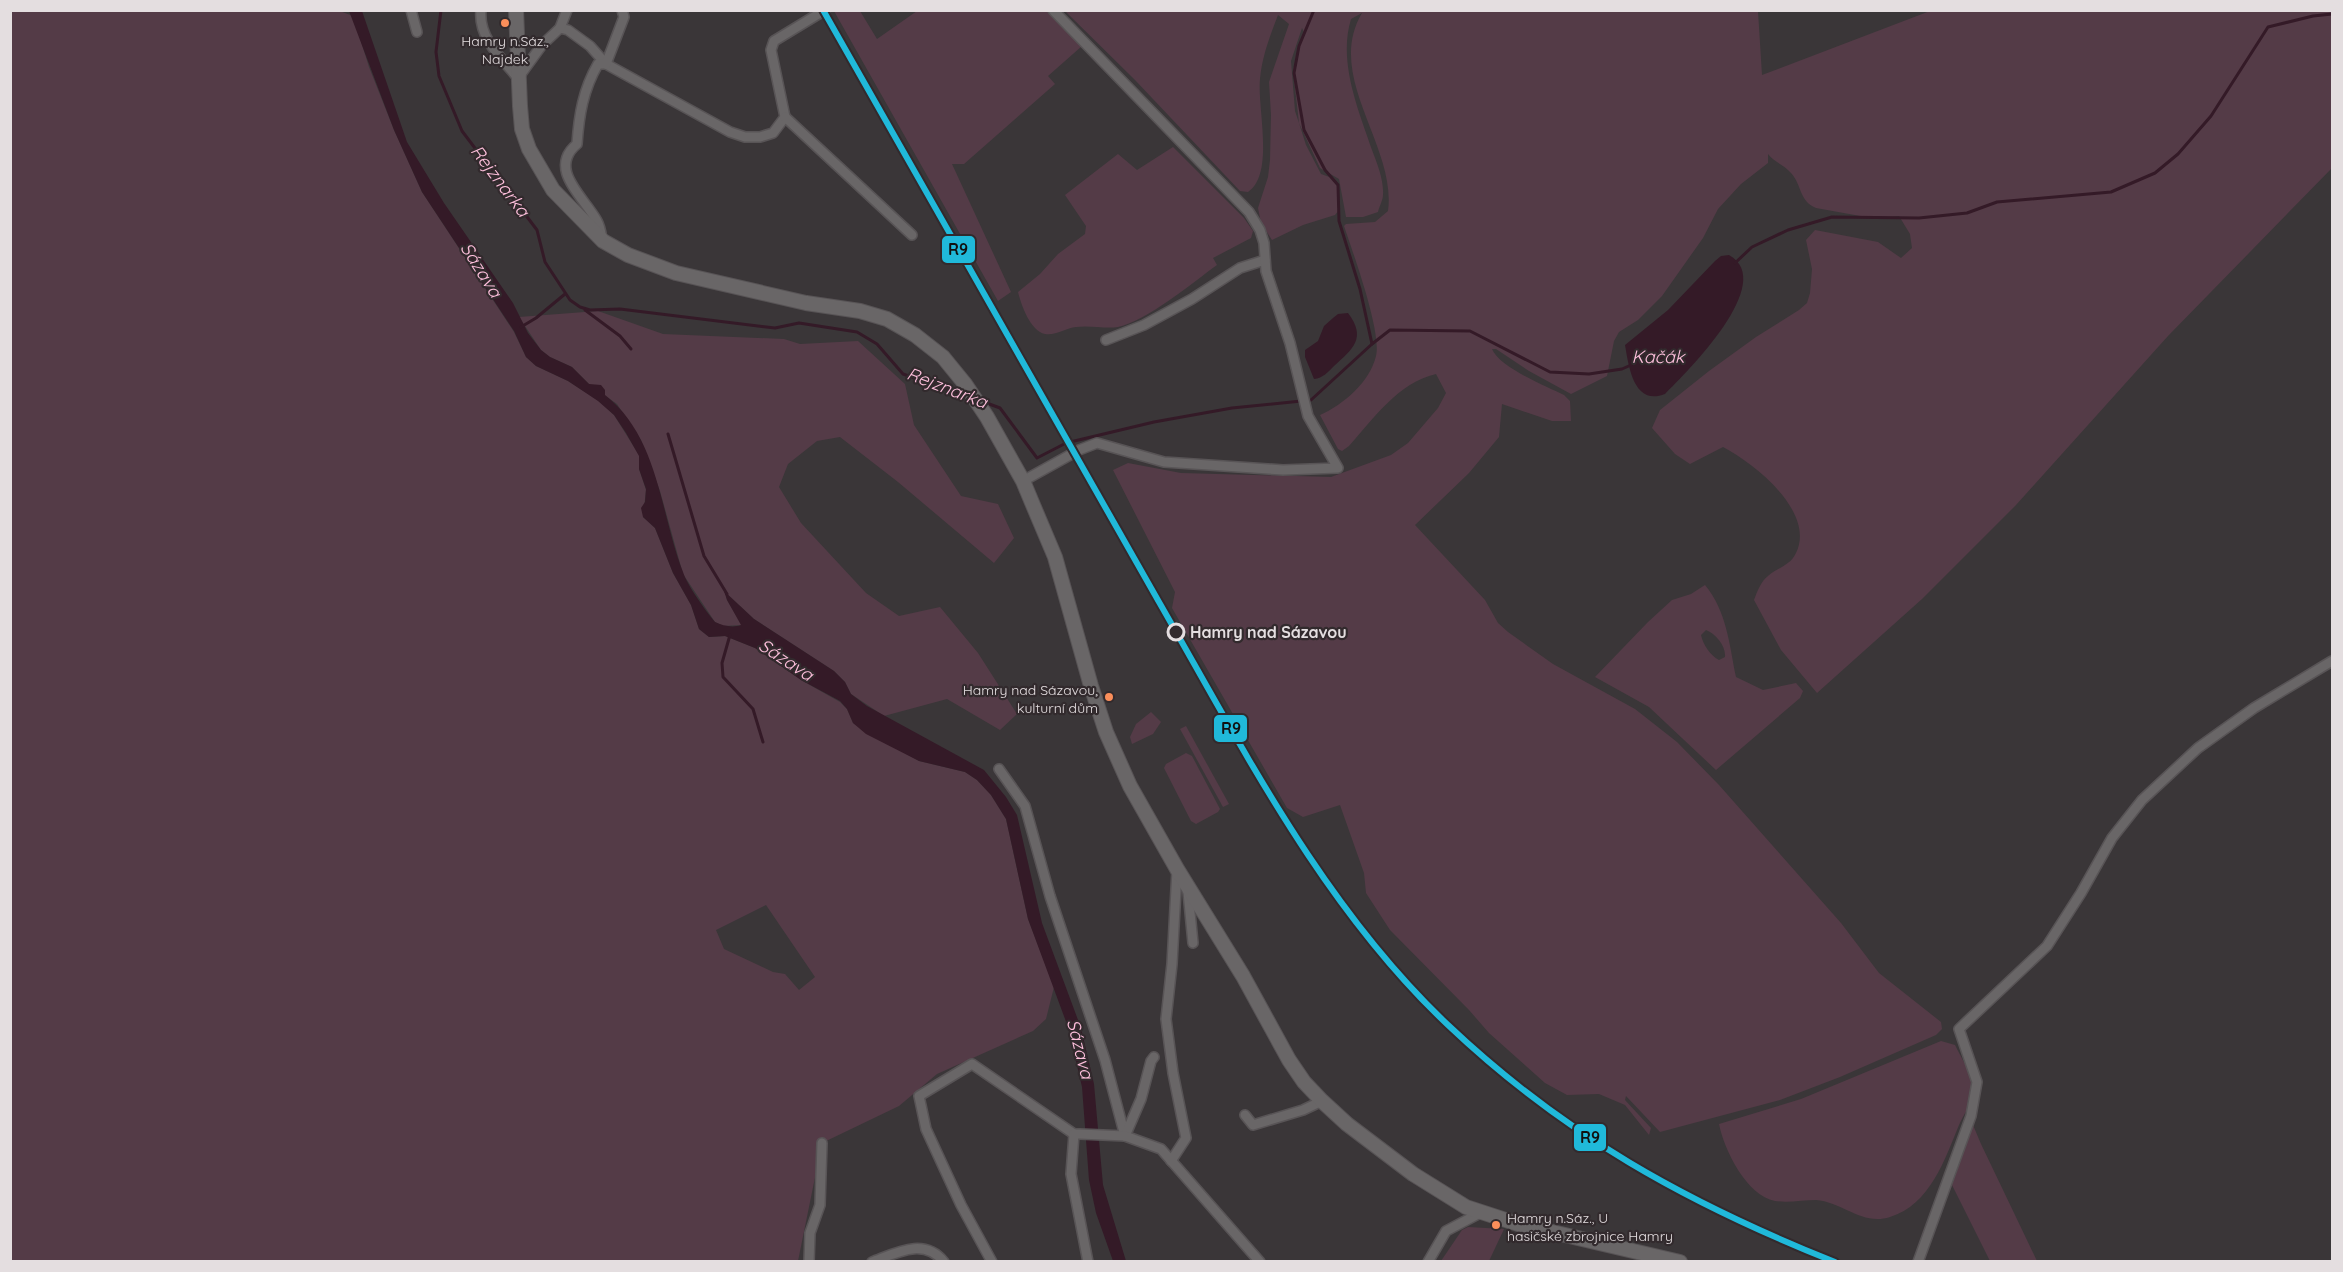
<svg xmlns="http://www.w3.org/2000/svg" width="2343" height="1272" viewBox="0 0 2343 1272" font-family="Quicksand,sans-serif">
  <style>
    .green { fill: #543b47; fill-rule: evenodd }
    .water { fill: #341a27 }
    .lines { fill: none; stroke-linecap: round; stroke-linejoin: round }
    .stream { stroke: #341a27; stroke-width: 3 }
    .street-casing { stroke: #585456; stroke-width: 12 }
    .secondary-casing { stroke: #585456; stroke-width: 16 }
    .street { stroke: #696667; stroke-width: 9 }
    .secondary { stroke: #696667; stroke-width: 14 }
    .rail-1-casing { stroke: #322a2d; stroke-width: 10 }
    .rail-1 { stroke: #20b9da; stroke-width: 6 }
    .bus-dot { fill: #fa8e5a; stroke: #322a2d; stroke-width: 2 }
    .stop-dot { fill: #322a2d; stroke: #e4dee0; stroke-width: 3 }
    .labels { text-anchor: middle; stroke-width: 4.5; stroke-linejoin: round; paint-order: stroke }
    .bus-label { font-size: 14px; fill: #e4dee0; stroke: #322a2d }
    .stop-label { font-size: 16px; font-weight: bold; fill: #e4dee0; stroke: #322a2d; text-anchor: start }
    .water-label { font-size: 18px; font-style: italic; fill: #ffc0dd; stroke: #322a2d }
    .line-badge { stroke: #322a2d; stroke-width: 2 }
    .pale-badge-label { font-size: 16px; text-anchor: middle; font-weight: bold; fill: #111 }
  </style>
  <rect width="100%" height="100%" fill="#3a3638"/>
  <g class="green">
    <path d="M337 10 353 16 369 67 394 130 422 192 514 332 526 357 536 366 568 381 599 401 614 415 639 455V469L646 490 643 517 655 528 673 573 691 605 699 629 709 637 725 636 755 648 801 680 840 702 847 709 853 723 919 761 965 772 977 780 991 795 1006 819 1028 919 1054 987 1046 1019 1033 1031 937 1074 899 1106 822 1143 798 1261H11L10 11ZM766 905 815 977 799 990 785 974 773 972 724 949 716 930Z"/>
    <path d="M834 11H860L877 39 917 11H1047L1082 46 1048 76 1055 84 964 164H952L1011 292 998 301Z"/>
    <path d="M1065 11H1758L1762 75 1930 11H2332V168L2168 336 2016 505 1922 599 1817 693 1781 650 1754 600C1757 592 1761 581 1768 576 1778 567 1790 566 1796 553 1816 512 1754 463 1723 447L1690 464 1675 454 1652 428 1660 410 1709 371 1756 337 1799 310 1807 303 1810 293 1812 269 1806 240 1815 230 1878 242 1901 258 1912 248 1910 234 1899 216 1877 219 1816 208C1799 201 1802 185 1791 173 1784 165 1774 162 1768 154V163L1741 184 1718 209 1703 238 1662 296 1638 320 1619 332 1614 341 1607 376 1571 394 1529 371 1496 349H1492C1499 367 1547 387 1564 395L1570 401 1571 421H1552L1502 404 1499 437 1469 473 1415 525 1485 600 1498 623 1508 632 1553 664 1635 709 1677 742 1719 785 1841 923 1879 973 1941 1022 1942 1029 1936 1035 1840 1077 1780 1100 1660 1132 1626 1096 1625 1100 1651 1128 1649 1135 1625 1105 1599 1094 1567 1095 1545 1083 1489 1033 1469 1010 1390 930 1366 893 1364 873 1340 805 1303 817 1287 808 1172 608 1175 592 1113 470 1128 463 1181 473 1331 477 1391 455 1408 443 1438 408 1446 393 1436 374C1398 383 1374 418 1349 446L1342 451 1338 449 1320 415C1343 405 1370 382 1376 356 1382 332 1353 253 1344 226L1346 224 1375 222 1388 211C1397 146 1324 77 1362 13L1351 19C1338 62 1358 109 1372 150 1377 163 1384 180 1383 195 1383 200 1379 207 1378 212L1363 217H1346L1339 179 1320 168 1299 123 1306 145 1321 174 1335 179 1338 190 1339 210 1335 215 1303 225 1272 240 1261 223 1258 208 1268 177 1270 160 1271 115 1269 82 1289 24 1278 15C1270 36 1262 56 1260 79 1257 107 1275 174 1248 192L1240 191 1135 80ZM1302 28 1304 32 1293 70 1299 123 1295 111 1291 61Z"/>
    <path d="M1173 147 1244 218 1253 231 1251 238 1213 258 1217 265C1192 283 1147 321 1118 327 1105 329 1090 325 1076 327 1066 328 1055 336 1045 334 1030 331 1021 304 1018 292L1040 274 1058 254 1085 234 1086 226 1065 195 1118 154 1137 170Z"/>
    <path d="M598 311 663 334 784 339 800 344 858 341 905 384 914 425 961 496 998 504 1014 538 994 563 898 482 840 437 817 441 788 464 779 487 801 523 866 593 899 616 940 607 978 653 1017 714 1000 730 947 699 884 716 851 694 845 682 834 671 754 619 725 592 727 600 742 625 723 626 715 622 683 574 660 491 641 440 617 404 589 384 572 367 550 357 541 350 519 317Z"/>
    <path d="M1705 585C1727 612 1729 643 1736 677L1763 690 1796 683 1803 691 1800 698 1716 770 1649 707 1595 677 1648 622 1672 600 1691 594ZM1706 630C1716 634 1726 646 1725 657L1719 660C1711 656 1703 645 1701 635Z"/>
    <path d="M1151 712 1161 722 1153 734 1132 744 1130 737 1136 724Z"/>
    <path d="M1186 726 1229 804 1223 807 1180 729Z"/>
    <path d="M1186 753 1192 756 1220 809 1218 812 1196 824 1191 821 1164 768 1166 764Z"/>
    <path d="M1941 1041 1955 1045C1962 1060 1976 1078 1972 1096 1970 1106 1963 1116 1959 1125 1945 1159 1930 1205 1890 1217 1862 1226 1843 1202 1816 1200 1803 1200 1789 1203 1775 1201 1747 1196 1724 1150 1719 1124L1801 1099Z"/>
    <path d="M1973 1125 1981 1144 2037 1261H1990L1952 1185Z"/>
    <path d="M1468 1227 1504 1229 1489 1261H1441L1462 1230Z"/>
  </g>
  <g class="water">
    <path d="M349 11H362L407 142 444 203 513 303 528 333 541 350 550 357 572 367 589 384 601 385 605 390V395C659 437 660 513 683 572 687 585 706 611 715 622 723 626 733 628 741 625L727 600 724 591 754 619 834 671 845 682 851 694 867 706 984 770 1006 797 1017 815 1042 923 1081 1028 1094 1084 1103 1185 1126 1261H1113L1096 1213 1089 1180 1082 1087 1068 1027 1028 919 1006 819 991 795 977 780 965 772 919 761 866 734 853 723 847 709 840 701 801 680 755 648 725 636 709 637 699 629 691 605 673 573 655 528 643 517 641 508 645 502 646 489 639 469V456L626 433 614 415 598 401 568 381 536 366 526 357 514 331 422 192 394 130Z"/>
    <path d="M1729 255C1778 282 1687 372 1665 394 1634 406 1629 368 1625 345L1668 310 1715 261 1721 256Z"/>
    <path d="M1348 313C1367 338 1353 349 1334 366 1328 372 1323 378 1314 379L1305 357V350L1318 341 1324 326 1333 318 1338 314Z"/>
  </g>
  <g class="lines">
    <g class="stream">
      <path d="M441 10 436 52 439 76 462 131 537 230 545 262 570 300 580 307 590 310 620 309 775 328 799 323 857 332 877 344 903 374 967 396"/>
      <path d="M1735 263 1752 247 1788 230 1832 217 1919 218 1967 213 1997 202 2111 192 2155 173 2178 154 2211 116 2268 27 2313 16 2332 14"/>
      <path d="M585 310 620 336 631 349"/>
      <path d="M521 327 536 318 565 294"/>
      <path d="M1372 344 1390 330 1470 331 1550 372 1589 374 1622 369 1631 365"/>
      <path d="M984 402 1000 408 1037 458 1066 443 1154 422 1232 408 1311 400 1372 344 1360 289 1339 221 1338 185 1325 170 1304 130 1294 73 1299 46 1314 10"/>
      <path d="M668 434 704 556 727 594"/>
      <path d="M730 635 722 663 723 677 753 709 763 742"/>
    </g>
    <g class="street-casing">
      <g id="street">
        <path d="M411 10 417 32"/>
        <path d="M481 10C478 38 502 59 518 78L542 45 560 28 568 30 590 46 606 64 730 132 745 137H760L773 133 785 117 771 50 774 41 825 10"/>
        <path d="M560 28 567 10"/>
        <path d="M785 117 912 235"/>
        <path d="M602 239C601 233 600 226 597 221 584 197 547 169 577 144 579 115 583 90 598 64H606L624 17 622 10"/>
        <path d="M1106 340 1144 325 1192 299 1240 268 1265 260"/>
        <path d="M1023 481 1079 450 1097 443 1164 462 1283 470 1338 468 1308 416 1290 343 1266 271 1264 243 1260 230 1249 212 1053 10"/>
        <path d="M999 769 1025 806 1050 896 1105 1060 1125 1136"/>
        <path d="M1188 892 1193 943"/>
        <path d="M1245 1115 1253 1125 1303 1110 1322 1101"/>
        <path d="M1125 1136 1141 1099 1151 1061 1154 1057"/>
        <path d="M1171 1161 1186 1138 1173 1073 1166 1019 1172 964 1177 870"/>
        <path d="M809 1262 810 1233 820 1205 822 1143"/>
        <path d="M872 1262C896 1253 924 1237 944 1262"/>
        <path d="M992 1262 961 1205 926 1129 919 1096 972 1064 1074 1134"/>
        <path d="M1088 1262 1071 1174 1074 1134H1080L1125 1136 1161 1149 1260 1262"/>
        <path d="M1428 1262 1446 1231 1482 1212"/>
        <path d="M1918 1262 1971 1116 1977 1082 1959 1029 2047 946 2081 893 2112 838 2142 800 2198 748 2254 708 2332 661"/>
      </g>
    </g>
    <g class="secondary-casing">
      <path id="secondary" d="M516 10 520 106 522 129 529 149 553 190 603 241 628 255 676 273 806 303 860 311 887 319 915 335 943 357 965 384 987 417 1023 481 1033 505 1055 557 1091 686 1106 732 1130 786 1177 869 1243 976 1289 1060 1304 1082 1322 1101 1347 1124 1413 1174 1466 1207 1518 1224 1680 1262"/>
    </g>
    <use href="#street" class="street"/>
    <use href="#secondary" class="secondary"/>
    <g class="rail-1-casing">
      <path id="rail-1" d="M823 10C935 208 1046 406 1159 602 1244 750 1323 907 1448 1025 1564 1135 1687 1203 1835 1262"/>
    </g>
    <use href="#rail-1" class="rail-1"/>
  </g>
  <g class="bus-dot">
    <circle cx="505" cy="23" r="5"/>
    <circle cx="1109" cy="697" r="5"/>
    <circle cx="1496" cy="1225" r="5"/>
  </g>
  <circle class="stop-dot" cx="1176" cy="632" r="8"/>
  <g class="labels">
    <g class="bus-label">
      <text x="505" y="46">Hamry n.Sáz.,<tspan x="505" dy="18">Najdek</tspan></text>
      <text x="1098" y="695" text-anchor="end">Hamry nad Sázavou,<tspan x="1098" dy="18">kulturní dům</tspan></text>
      <text x="1507" y="1223" text-anchor="start">Hamry n.Sáz., U<tspan x="1507" dy="18">hasičské zbrojnice Hamry</tspan></text>
    </g>
    <g class="stop-label">
      <text x="1190" y="638">Hamry nad Sázavou</text>
    </g>
    <g class="water-label">
      <text transform="translate(500 181) rotate(53)" y="6">Rejznarka</text>
      <text transform="translate(481 270) rotate(58)" y="6">Sázava</text>
      <text x="1658" y="363">Kačák</text>
      <text transform="translate(947 388) rotate(21)" y="6">Rejznarka</text>
      <text transform="translate(786 660) rotate(33)" y="6">Sázava</text>
      <text transform="translate(1080 1049) rotate(76)" y="6">Sázava</text>
    </g>
  </g>
  <g class="line-badge">
    <rect x="941" y="235" width="35" height="29" rx="6" fill="#20b9da"/>
    <rect x="1213" y="714" width="35" height="29" rx="6" fill="#20b9da"/>
    <rect x="1573" y="1123" width="34" height="29" rx="6" fill="#20b9da"/>
  </g>
  <g class="pale-badge-label">
    <text x="958" y="255">R9</text>
    <text x="1231" y="734">R9</text>
    <text x="1590" y="1143">R9</text>
  </g>
  <rect width="2343" height="1272" fill="none" stroke="#e4dee0" stroke-width="24"/>
</svg>
